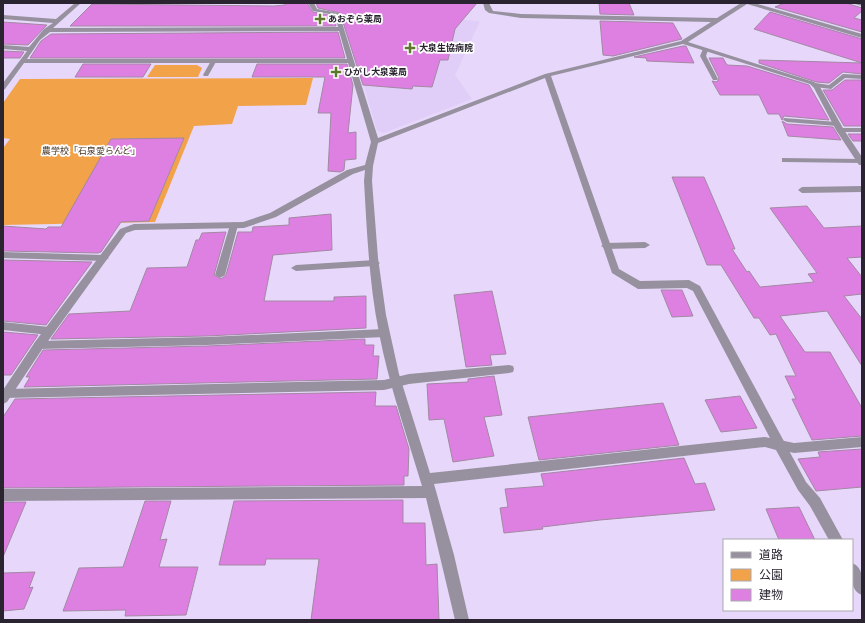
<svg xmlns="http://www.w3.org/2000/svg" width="865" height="623" viewBox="0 0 865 623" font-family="Ubuntu,'Noto Sans JP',sans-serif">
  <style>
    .built { fill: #e1cef8 }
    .green { fill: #f2a249 }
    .building { fill: #dd80e1; stroke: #a388a3 }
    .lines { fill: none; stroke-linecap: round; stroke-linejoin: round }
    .service { fill: #97919f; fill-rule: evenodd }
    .minor { fill: #97919f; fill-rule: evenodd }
    .poi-dot { fill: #5e782b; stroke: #fff; stroke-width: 1.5 }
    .labels { text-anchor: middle; stroke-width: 3.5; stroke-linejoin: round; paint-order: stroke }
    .far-poi-label { font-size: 9px; font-weight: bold; fill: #2a2431; stroke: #fff; text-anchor: start }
    .far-park-label { font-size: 9px; fill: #443120; stroke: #fff }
  </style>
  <rect width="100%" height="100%" fill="#e7d8fb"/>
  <path class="built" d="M342 12 480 21 455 75 472 99 384 133 377 131Z"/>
  <g class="green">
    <path d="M155 65H197L202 68 198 77H147Z"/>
    <path d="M313 78 306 105 238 106 232 124 194 126 155 222 3 225V148L10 139 3 138V103L20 79Z"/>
  </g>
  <g class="building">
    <path d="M285 3H307L313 12 334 16 336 26H70L92 4 274 6 285 5Z"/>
    <path d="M316 3H477L455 29 448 60H440L432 87 413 86 412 89 363 85 340 13 318 8Z"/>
    <path d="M599 3H629L634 15 600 14Z"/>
    <path d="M784 3H846L862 8V11L854 18 862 20V32L775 7Z"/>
    <path d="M770 12 862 39V74L843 72 829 83 816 82 759 63V60L862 63 754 29Z"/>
    <path d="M600 21 673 23 682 39 613 56 603 55Z"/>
    <path d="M3 22 47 25 28 45 3 44Z"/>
    <path d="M338 32 345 58H30L41 41 51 34Z"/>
    <path d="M683 46H686L694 63 647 61 646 58 634 57Z"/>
    <path d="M3 51 24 52 20 58H3Z"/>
    <path d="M709 58H723L727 65 747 66 809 85 829 120 784 116 782 120 779 114H768L759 95H720L712 81 717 82 719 78Z"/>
    <path d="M83 64H151L143 77H75Z"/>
    <path d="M257 64H347L353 85 348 133 356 132V159L345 160 344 170 340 172 328 171 331 113H318L325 77H252Z"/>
    <path d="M845 80H862V126H844L823 90H832Z"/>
    <path d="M782 121 787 124 833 127 841 140 788 136Z"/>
    <path d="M848 134H862V141H853Z"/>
    <path d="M184 138 149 221 121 222 101 252 98 253 3 251V226L46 229 48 227H61L111 139Z"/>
    <path d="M672 177H704L735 249H732L747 272 749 271 760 287 814 282 808 274 817 273 770 208 807 206 824 228 862 226V257L847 258 862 277V294L844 296 862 319V366L827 311 780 316 805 352H830L862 408V436L812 440 792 399H796L785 376H796L776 334 770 335 759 318H754L721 265H707Z"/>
    <path d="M331 214 332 250 273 255 264 301H334V297L366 296V328L207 336 51 339 69 314 130 311 147 268 187 267 196 240H199L202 233 226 232 214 275 221 279 226 275 238 232H252L253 227 289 225V218Z"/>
    <path d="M3 260 92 262 46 325 3 321Z"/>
    <path d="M661 290H682L693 316 672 317Z"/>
    <path d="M492 291 506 354 490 355 492 365 466 367 454 295Z"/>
    <path d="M3 332 38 335 11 375H3Z"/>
    <path d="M365 339V345H374L373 356H379L377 379 24 387 30 377H26L43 350 207 346Z"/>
    <path d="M494 376 502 415 484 417 494 456 453 462 444 419 429 420 427 384 468 382V379Z"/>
    <path d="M376 392 375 406H396L409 449 408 476H404V485L3 488V417L15 399Z"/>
    <path d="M740 396 757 428 721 432 705 400Z"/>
    <path d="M663 403 679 445 539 460 528 417Z"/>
    <path d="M862 449V487L816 491 798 459 820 457 818 452Z"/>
    <path d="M684 458 695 484 705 483 715 510 600 520 542 527 543 529 504 533 500 508 508 507 505 489 544 486 541 474Z"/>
    <path d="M403 500V523H425L426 565 437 564 439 620H311L319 559H266L265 565H219L234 501Z"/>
    <path d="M145 501H171L160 540 167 539 159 567H198L186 615 125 616 126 610 63 611 79 568 123 567Z"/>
    <path d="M3 502H26L3 557Z"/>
    <path d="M799 507 815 540H779L766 509Z"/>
    <path d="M35 572 29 588 33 587 24 609 3 611V573Z"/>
  </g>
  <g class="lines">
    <g class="service">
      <path d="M703 49 708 50 706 56 718 79 717 80H713L700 56Z"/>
      <path d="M212 59 217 60 208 76H204L203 75Z"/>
      <path d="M843 74 862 75V79L845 78 831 89 815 87 812 85 815 83 829 85Z"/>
      <path d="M784 118 837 122 841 124 837 126 787 122 783 120Z"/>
      <rect x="837" y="128" width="25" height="4"/>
      <path d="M782 158 860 159H862V163L785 162H782Z"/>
      <path d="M862 186V192L802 193 798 190 802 187Z"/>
      <path d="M234 222 238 225 225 275 220 278 215 275 230 225Z"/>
      <path d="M645 242 650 245 645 248 606 249 601 246 606 243Z"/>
      <path d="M3 252 104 255 109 258 104 261 3 258Z"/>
      <path d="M375 260 380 263 375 266 296 271 291 268 296 265Z"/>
      <path d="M3 322 49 327 53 328 54 331 53 334 49 335 3 330Z"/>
      <path d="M384 329 388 330 389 333 388 336 384 337 207 345 39 349 35 348 34 345 35 342 39 341 207 337Z"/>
      <path d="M509 365 513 366 514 369 513 372 509 373 409 384 384 390 3 398V390L6 389 384 380 409 374Z"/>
      <path d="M862 437V447L794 453 776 449 774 445 776 441 780 440 794 443Z"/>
    </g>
    <g class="minor">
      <path d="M75 3H81L53 28 338 27 335 15 313 11 308 3H314L317 9 339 13 378 138 545 74 681 41 711 22 521 18 489 13 485 10 483 3H489L493 11 521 14 717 18 741 3H754L862 34V38L747 4 688 42 814 82 820 87 844 130 862 157V165H859L836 130 814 88 810 84 683 44 551 76 619 269 640 281 689 280 700 286 806 482 820 498 843 540H829L810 506 798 490 776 450 765 447 434 484 454 555 469 620H455L426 498 3 501V489L422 486C407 436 389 385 379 333 369 283 367 232 364 181L365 170 353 174 276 217 244 228 135 230 126 233 43 348 7 402 3 404V390L35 342 120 229 134 224 243 222 270 213 347 170 365 165 371 142 348 63H24L5 89 3 90V83L27 51 3 49V45L29 47 44 29 53 23 3 19V15L56 19ZM339 31 347 59H27L40 40 50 32ZM545 78 612 273 638 289 687 288 693 291 770 438 765 437 430 473 399 374 386 315 378 258 372 181 373 166 378 143Z"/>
      <path d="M854 3H862V6L855 4Z"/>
      <path d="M852 563C865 568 862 583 862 595 849 590 852 575 852 563Z"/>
    </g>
  </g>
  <g class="poi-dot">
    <path d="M318 13h4v4h4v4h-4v4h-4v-4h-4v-4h4z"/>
    <path d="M408 42h4v4h4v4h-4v4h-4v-4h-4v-4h4z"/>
    <path d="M334 66h4v4h4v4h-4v4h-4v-4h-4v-4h4z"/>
  </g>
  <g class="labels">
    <g class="far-poi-label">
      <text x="328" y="22">あおぞら薬局</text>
      <text x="419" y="51">大泉生協病院</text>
      <text x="344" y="75">ひがし大泉薬局</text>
    </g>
    <g class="far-park-label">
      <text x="91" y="154">農学校「石泉愛らんど」</text>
    </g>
  </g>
  <rect width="865" height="623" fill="none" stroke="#2a2431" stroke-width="8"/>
  <rect x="723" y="539" width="130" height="72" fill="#ffffff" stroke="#aaa7ad"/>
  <rect x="731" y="552" width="20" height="6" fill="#97919f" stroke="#aaa7ad"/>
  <text x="759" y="559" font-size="12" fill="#2a2431">道路</text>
  <rect x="731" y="569" width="20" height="12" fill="#f2a249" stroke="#aaa7ad"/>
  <text x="759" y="579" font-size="12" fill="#2a2431">公園</text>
  <rect x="731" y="589" width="20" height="12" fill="#dd80e1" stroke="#aaa7ad"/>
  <text x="759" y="599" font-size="12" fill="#2a2431">建物</text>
</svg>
